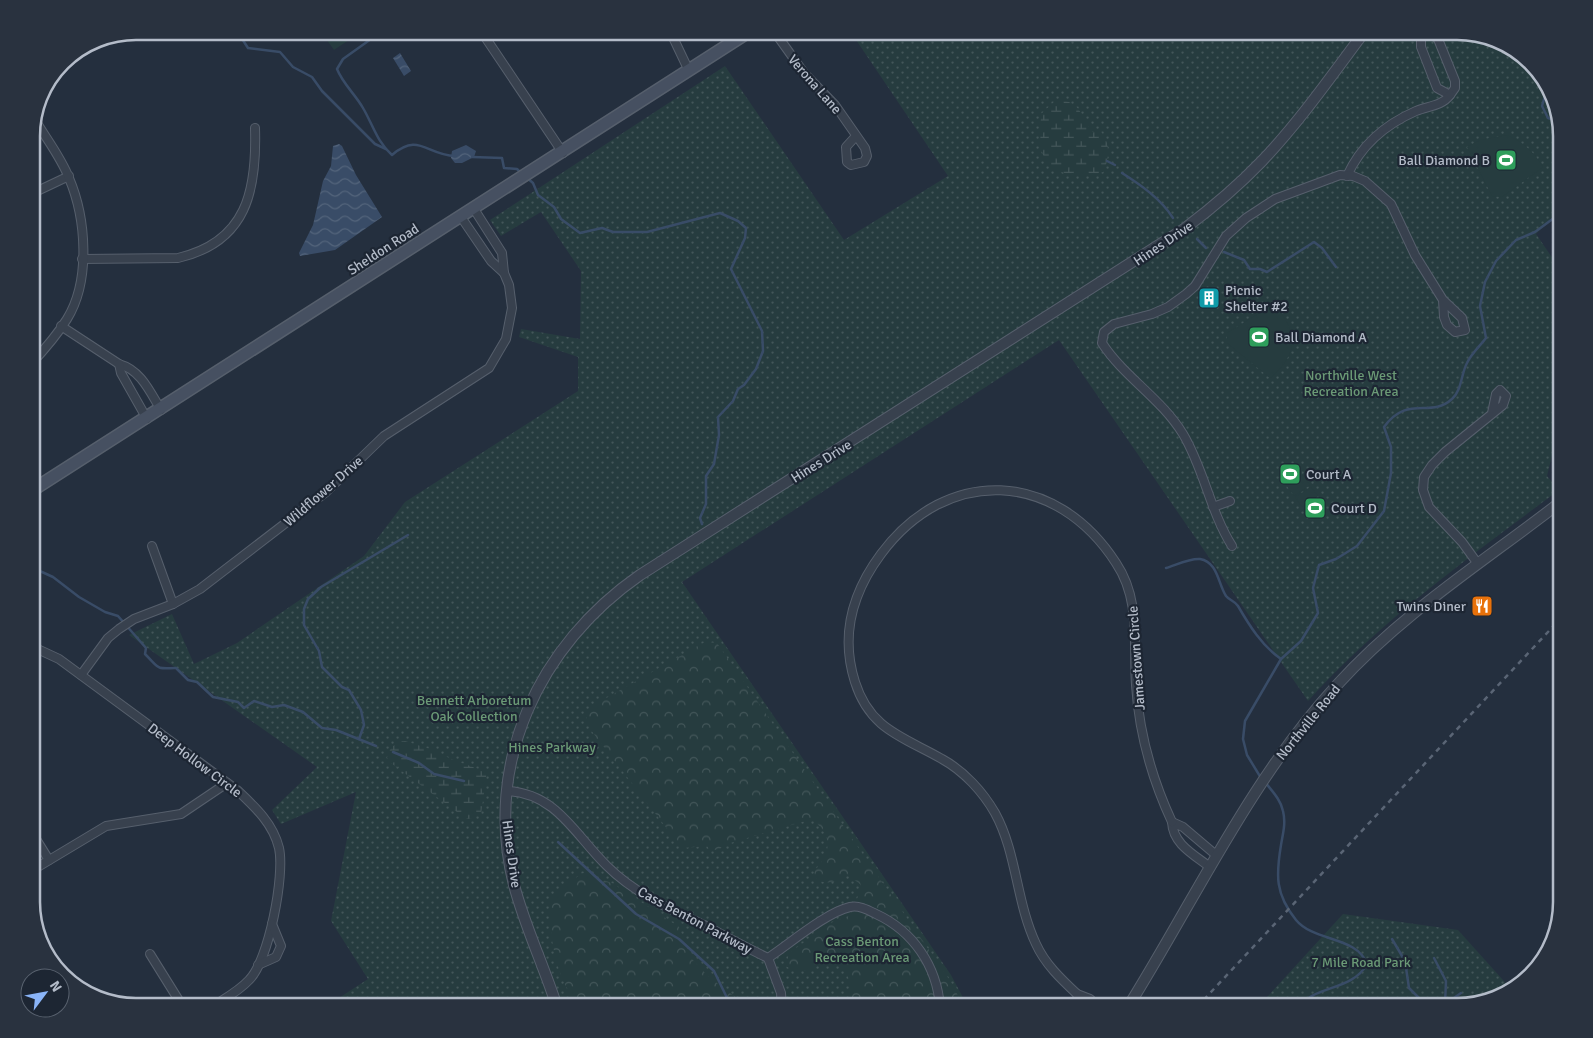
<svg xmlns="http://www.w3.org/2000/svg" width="1593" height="1038" viewBox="0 0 1593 1038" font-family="Signika,sans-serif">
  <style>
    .green { fill: url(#green-dots) }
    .forest { fill: url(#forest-crowns) }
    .wetland { fill: url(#wetland-marsh) }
    .pitch { fill: #263c3f }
    .water { fill: url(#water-waves) }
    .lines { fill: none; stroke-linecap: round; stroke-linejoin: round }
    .stream { stroke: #394c67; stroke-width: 2.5 }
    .minor-casing { stroke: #565f6c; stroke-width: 10 }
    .tertiary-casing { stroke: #565f6c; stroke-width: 12 }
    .secondary-casing { stroke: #565f6c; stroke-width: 14 }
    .minor { stroke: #38414e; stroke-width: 8 }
    .tertiary { stroke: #38414e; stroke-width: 10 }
    .secondary { stroke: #465061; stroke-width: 11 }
    .rail { stroke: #5a6575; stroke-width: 2.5; stroke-dasharray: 5 5; stroke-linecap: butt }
    .labels { text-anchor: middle; stroke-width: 4.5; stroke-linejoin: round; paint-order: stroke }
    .street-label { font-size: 14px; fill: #b4bcc9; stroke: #1d2633 }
    .poi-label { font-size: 14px; fill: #b4bcc9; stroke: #1d2633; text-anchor: start }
    .park-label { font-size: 14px; fill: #6b9a76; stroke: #1d2633 }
    .rim { fill: none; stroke: #b4bcc9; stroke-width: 2.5 }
  </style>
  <defs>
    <pattern id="green-dots" width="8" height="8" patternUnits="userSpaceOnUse" patternTransform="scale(1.25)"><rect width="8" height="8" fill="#263c3f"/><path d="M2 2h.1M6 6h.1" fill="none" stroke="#435659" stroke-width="1.8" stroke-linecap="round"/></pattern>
    <pattern id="forest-crowns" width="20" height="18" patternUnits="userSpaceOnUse" patternTransform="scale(1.25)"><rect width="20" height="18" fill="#263c3f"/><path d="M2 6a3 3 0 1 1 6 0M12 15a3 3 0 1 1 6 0" fill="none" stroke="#435659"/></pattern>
    <pattern id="wetland-marsh" width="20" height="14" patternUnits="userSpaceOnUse" patternTransform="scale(1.25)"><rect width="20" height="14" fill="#263c3f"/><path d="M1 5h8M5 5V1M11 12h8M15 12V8" fill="none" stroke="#435659"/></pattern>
    <pattern id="water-waves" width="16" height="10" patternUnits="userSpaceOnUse" patternTransform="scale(1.25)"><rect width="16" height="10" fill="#394c67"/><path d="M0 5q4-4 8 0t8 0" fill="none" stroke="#53647b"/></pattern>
  </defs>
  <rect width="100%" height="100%" fill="#242f3e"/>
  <g class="green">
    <path d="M850 31H1457L1515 49 1548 84 1562 136V207L1536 234 1562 272V414L1547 476 1559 490C1471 556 1382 619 1308 701L1059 340 682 582 951 975 968 1007H325L368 979 331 921 356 792 281 824 272 810 317 767 129 635 172 614 194 664 237 643 364 556 405 502 578 391V357L519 337 521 329 580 339 581 271 541 212 501 236 490 220 725 66 844 240 948 176Z"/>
    <path d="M1343 914 1458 930 1512 990 1509 993 1457 1007H1258Z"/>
  </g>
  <g class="forest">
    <path d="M705 642 717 643 949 979 964 1007H851L850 982 842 962C823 956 805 981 786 966L789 953 834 921 850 916 861 889 860 884 846 874H842L840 880C830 883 824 884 815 878L814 871C831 853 834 837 812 819L727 844 718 850 709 849 707 846 682 848 590 729 585 713 594 705Z"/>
    <path d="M583 873 612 883 679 927 691 958 708 976 748 1007H585C579 1002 571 996 568 990 553 962 550 932 549 901L561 888Z"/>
  </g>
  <g class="wetland">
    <path d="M1063 100C1084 106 1080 118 1093 132H1101C1111 142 1109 161 1103 172 1085 179 1058 177 1046 160 1038 150 1041 127 1041 114L1055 101Z"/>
    <path d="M405 741 427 748 456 761 487 772 481 814 470 819 465 818 391 763 387 758C390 747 394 743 405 741Z"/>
  </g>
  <g class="pitch">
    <path d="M338 31H356L358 34 334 50 326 39Z"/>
    <path d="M1507 135C1524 143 1533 151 1543 167L1502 197 1492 196 1467 147 1480 140Z"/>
    <path d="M1274 304C1298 333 1300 352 1270 378L1227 343V333Z"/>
    <path d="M1295 463 1302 473 1286 484 1279 474Z"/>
    <path d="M1303 475 1310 485 1294 496 1287 486Z"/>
    <path d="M1311 487 1318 496 1302 507 1295 497Z"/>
    <path d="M1319 498 1326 508 1310 519 1303 509Z"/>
  </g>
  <g class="water">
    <path d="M400 53 411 71 404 76 393 58Z"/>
    <path d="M339 144 342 146 356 175 382 217 335 250 300 256 299 253 313 225 323 181 331 166 333 146Z"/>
    <path d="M466 145 476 151 474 157 462 163H455L451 158 452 151Z"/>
  </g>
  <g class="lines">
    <g class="stream">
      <path d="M237 31 248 48 280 52 293 67 312 77 322 91 375 144 386 149"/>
      <path d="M371 39 343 59 337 69C343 84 355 94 363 108 373 125 377 142 392 155 419 132 426 155 455 156"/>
      <path d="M1548 86 1542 106 1548 118 1558 121"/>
      <path d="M472 157 502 158 504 168 517 169 522 174"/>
      <path d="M1107 161 1115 165"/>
      <path d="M1122 173C1141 185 1161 199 1173 218"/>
      <path d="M526 177 533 183 538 195 554 207 561 219 580 233 602 228 613 232H647L720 213 738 221 746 228 745 238 731 269 762 331 763 351 756 369 744 385 738 389 733 401 718 417 719 435 714 464 706 476V504L700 518 702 524"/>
      <path d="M1197 239 1206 248"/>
      <path d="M1224 252 1244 260 1250 269H1260L1267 272 1314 242 1322 248 1336 267"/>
      <path d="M31 567 53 577 79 597 105 612 118 616 146 648 145 654C160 669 155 669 176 668L188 680 197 682 213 697 238 702 244 708 254 701 272 707 284 705 303 712 322 728 336 730 376 746"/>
      <path d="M1166 568C1176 565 1190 558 1200 559 1218 562 1218 584 1226 596 1229 600 1235 601 1238 606 1249 625 1262 646 1281 659"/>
      <path d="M359 739 364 725 361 710 349 690 342 687 322 667 319 651 304 625V609L308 599 321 587 408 535"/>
      <path d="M393 752 419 763 434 774 464 781"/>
      <path d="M1261 778 1247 755 1243 739 1245 721 1281 659 1301 641 1318 613 1313 588 1319 565 1336 559 1357 546 1384 511 1391 473V447L1384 427C1408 394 1430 419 1452 399 1462 390 1461 374 1467 363 1471 354 1480 346 1486 338L1480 306 1485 282 1496 261 1516 240 1535 232 1562 212"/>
      <path d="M1265 782C1272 791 1281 800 1283 811 1286 823 1283 833 1281 845 1276 875 1275 894 1296 920 1314 942 1357 936 1367 964 1353 991 1311 986 1300 1007"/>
      <path d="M558 842 636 914 679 939 714 971 730 1004 736 1007"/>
      <path d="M1392 939 1405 961 1409 988 1421 1000 1424 1007"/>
      <path d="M1434 958 1446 981 1445 1004"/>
      <path d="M1447 1002 1456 1007"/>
      <path d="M1441 1007 1461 993"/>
    </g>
    <g class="minor-casing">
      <g id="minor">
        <path d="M481 31 563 153"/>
        <path d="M670 31 689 71"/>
        <path d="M774 31 804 73 835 105 865 148 867 156 864 162 851 165 847 162 846 147 856 136"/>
        <path d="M1427 35H1433L1438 39 1455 81V88L1450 95 1437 88 1421 47V37Z"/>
        <path d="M1347 176C1361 145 1386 124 1416 111 1428 106 1442 106 1450 95"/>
        <path d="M31 194 69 176"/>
        <path d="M461 217 491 261 504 273"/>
        <path d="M82 259 178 258C247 242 257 190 255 128"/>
        <path d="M61 326 119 364C141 370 150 392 161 410"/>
        <path d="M31 364C44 350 57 335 67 319 91 280 86 218 69 178 61 157 45 137 34 118"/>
        <path d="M119 364 121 373 147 419"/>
        <path d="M1213 507 1230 501"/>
        <path d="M152 546 173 604"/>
        <path d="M1232 546C1210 511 1204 469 1183 434 1161 398 1124 377 1102 343L1104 332 1114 324 1152 314 1168 307 1186 294 1195 286 1226 236 1246 218 1275 199 1340 175 1353 176 1365 181 1391 204 1415 255 1443 300 1444 317 1447 325 1455 332 1465 330 1462 318 1443 300"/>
        <path d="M1478 564 1462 542 1429 507 1423 490 1424 477 1432 465 1445 452 1503 405 1506 396 1500 390 1496 394 1492 413"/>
        <path d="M31 646 59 659 237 790C254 806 273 823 279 848 285 875 269 960 249 980 239 991 224 999 212 1007"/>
        <path d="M81 675 108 638 119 629 134 619 173 604 200 589 326 492 384 436 489 368 506 339 512 308 509 285 504 273 502 253 474 209"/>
        <path d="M508 791C557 794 575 835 607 866 634 893 670 909 704 925 725 936 747 948 768 958L781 993 782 1007"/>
        <path d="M31 831 49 860"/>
        <path d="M1210 867C1193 854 1173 844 1172 822L1183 827 1216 855"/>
        <path d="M31 871 106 826 181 814 227 783"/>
        <path d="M150 954 183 1007"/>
        <path d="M768 958C789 944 827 912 850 907 859 905 868 910 876 914 913 931 937 966 940 1007"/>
        <path d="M258 965 276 957 281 946 272 924"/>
        <path d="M1077 994C1061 979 1045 964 1036 944 1016 902 1017 853 995 813 983 792 964 771 942 759 904 737 870 730 855 682 840 635 852 593 881 554 947 465 1056 470 1116 563 1141 600 1133 643 1136 685 1139 733 1152 779 1172 822"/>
        <path d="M1085 1007 1077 994 1090 999 1099 1007"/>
      </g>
    </g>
    <g class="tertiary-casing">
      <g id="tertiary">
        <path d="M557 1007C544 966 525 927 514 885 483 763 539 645 640 575L1184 229C1212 208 1238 186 1262 161 1300 121 1332 75 1365 31"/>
        <path d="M1128 1007C1196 898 1250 780 1337 685 1402 613 1486 560 1562 501"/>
      </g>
    </g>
    <g class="secondary-casing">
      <path id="secondary" d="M31 491 750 31"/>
    </g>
    <use href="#minor" class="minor"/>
    <use href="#tertiary" class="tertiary"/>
    <use href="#secondary" class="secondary"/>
    <path class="rail" d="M1197 1007 1562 617"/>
  </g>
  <defs>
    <g id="stadium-square" transform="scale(1.125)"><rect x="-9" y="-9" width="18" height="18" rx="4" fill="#2e9e5b" stroke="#1d2633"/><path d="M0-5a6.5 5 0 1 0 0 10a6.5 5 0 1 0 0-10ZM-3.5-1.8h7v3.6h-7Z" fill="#fff"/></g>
    <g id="building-square" transform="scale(1.125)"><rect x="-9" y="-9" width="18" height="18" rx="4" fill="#0f9aa8" stroke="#1d2633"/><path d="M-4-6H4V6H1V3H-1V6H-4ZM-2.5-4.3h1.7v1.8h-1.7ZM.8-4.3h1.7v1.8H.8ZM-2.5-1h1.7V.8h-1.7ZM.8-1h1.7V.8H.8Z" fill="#fff"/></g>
    <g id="restaurant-square" transform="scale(1.125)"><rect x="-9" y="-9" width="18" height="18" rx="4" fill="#e8710a" stroke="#1d2633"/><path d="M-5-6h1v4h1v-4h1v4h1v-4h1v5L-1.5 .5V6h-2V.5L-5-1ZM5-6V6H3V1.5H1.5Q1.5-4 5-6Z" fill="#fff"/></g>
  </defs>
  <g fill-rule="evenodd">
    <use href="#stadium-square" x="1506" y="160"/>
    <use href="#building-square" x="1209" y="298"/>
    <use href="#stadium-square" x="1259" y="337"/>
    <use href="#stadium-square" x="1290" y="474"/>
    <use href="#stadium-square" x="1315" y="508"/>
    <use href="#restaurant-square" x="1482" y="606"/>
  </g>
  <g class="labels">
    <g class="street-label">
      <text transform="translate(815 84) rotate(49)" y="5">Verona Lane</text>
      <text transform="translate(1163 243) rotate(-34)" y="5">Hines Drive</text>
      <text transform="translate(383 249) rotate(-33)" y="5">Sheldon Road</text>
      <text transform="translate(821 461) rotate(-32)" y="5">Hines Drive</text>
      <text transform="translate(323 491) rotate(-41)" y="5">Wildflower Drive</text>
      <text transform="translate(1136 658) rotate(-94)" y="5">Jamestown Circle</text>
      <text transform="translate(1308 722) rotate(-51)" y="5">Northville Road</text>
      <text transform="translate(195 760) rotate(37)" y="5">Deep Hollow Circle</text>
      <text transform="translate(512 854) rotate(82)" y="5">Hines Drive</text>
      <text transform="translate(695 920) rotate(28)" y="5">Cass Benton Parkway</text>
    </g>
    <g class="poi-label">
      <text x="1490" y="165" text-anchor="end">Ball Diamond B</text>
      <text x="1225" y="295">Picnic<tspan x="1225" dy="16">Shelter #2</tspan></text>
      <text x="1275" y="342">Ball Diamond A</text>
      <text x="1306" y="479">Court A</text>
      <text x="1331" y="513">Court D</text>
      <text x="1466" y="611" text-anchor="end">Twins Diner</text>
    </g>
    <g class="park-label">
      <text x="1351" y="380">Northville West<tspan x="1351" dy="16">Recreation Area</tspan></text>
      <text x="474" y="705">Bennett Arboretum<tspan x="474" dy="16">Oak Collection</tspan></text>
      <text x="552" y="752">Hines Parkway</text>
      <text x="862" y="946">Cass Benton<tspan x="862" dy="16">Recreation Area</tspan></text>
      <text x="1361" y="967">7 Mile Road Park</text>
    </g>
  </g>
  <path d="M0 0H1593V1038H0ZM136 40H1457A96 96 0 0 1 1553 136V902A96 96 0 0 1 1457 998H136A96 96 0 0 1 40 902V136A96 96 0 0 1 136 40Z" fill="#29323f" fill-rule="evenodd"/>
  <path class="rim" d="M136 40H1457A96 96 0 0 1 1553 136V902A96 96 0 0 1 1457 998H136A96 96 0 0 1 40 902V136A96 96 0 0 1 136 40Z"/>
  <g transform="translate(45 993) rotate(58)"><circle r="24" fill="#1d2633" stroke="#59626f"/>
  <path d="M0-4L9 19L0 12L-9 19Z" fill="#8ab4f8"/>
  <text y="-8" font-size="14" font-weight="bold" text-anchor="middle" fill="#b4bcc9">N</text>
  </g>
</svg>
